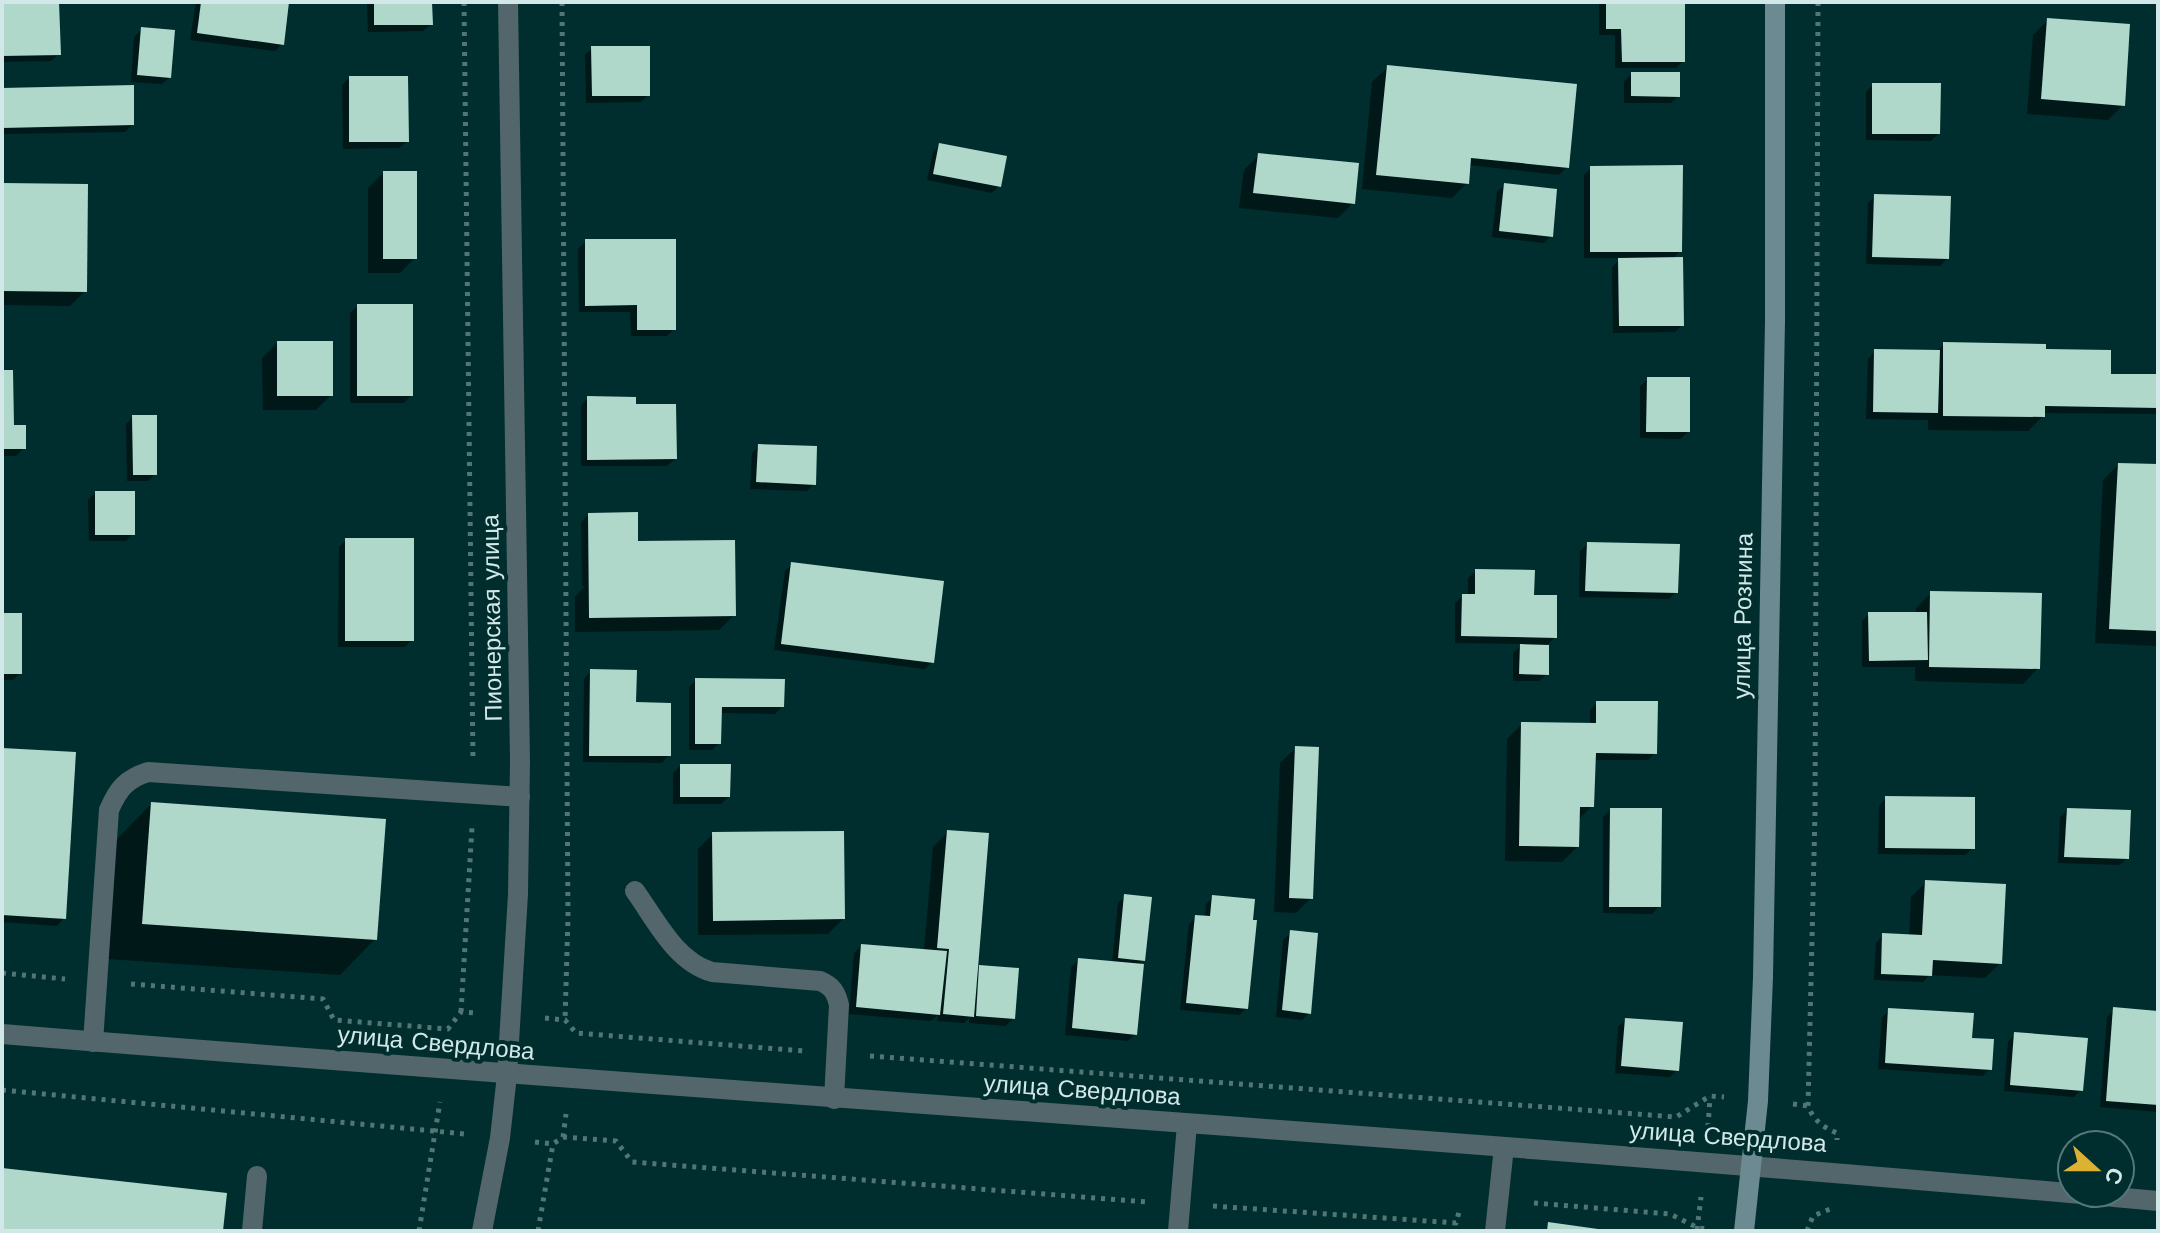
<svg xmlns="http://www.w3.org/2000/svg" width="2160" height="1233" viewBox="0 0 2160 1233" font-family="'Work Sans',sans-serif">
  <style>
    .shadow { fill: #0007 }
    .building { fill: #afd8cb }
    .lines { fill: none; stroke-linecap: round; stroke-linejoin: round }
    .path { stroke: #527676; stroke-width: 5; stroke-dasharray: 4 6; stroke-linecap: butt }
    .service { stroke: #52666b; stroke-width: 20 }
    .minor { stroke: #52666b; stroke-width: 20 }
    .tertiary { stroke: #52666b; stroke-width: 20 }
    .secondary { stroke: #6b8a92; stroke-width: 20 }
    .labels { text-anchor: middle; stroke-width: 8; stroke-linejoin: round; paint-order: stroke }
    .street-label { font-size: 24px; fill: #d2e8e8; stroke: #002d2d }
  </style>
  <rect width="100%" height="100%" fill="#002d2d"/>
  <g class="shadow">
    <path d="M2 2H57L59 54 51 61 2 62Z"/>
    <path d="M196 2H287L282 44 275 51 190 40Z"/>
    <path d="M367 2H430L431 24 423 31 368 32Z"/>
    <path d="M1599 2H1683V61L1676 68H1615V35H1599Z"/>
    <path d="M2048 20 2123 105 2108 120 2027 114 2033 35Z"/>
    <path d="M141 30 170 77 162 84 131 82 134 37Z"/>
    <path d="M592 48 648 95 641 102 586 103 585 55Z"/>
    <path d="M1388 67 1567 167 1559 175 1468 165 1467 183 1452 198 1362 189 1372 82Z"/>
    <path d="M1631 74 1678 96 1671 103H1624V82Z"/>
    <path d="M349 78 407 141 399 148 343 149 342 85Z"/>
    <path d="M1873 85 1938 134 1931 141 1866 140V92Z"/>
    <path d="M2 90 132 125 125 132 2 134Z"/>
    <path d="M940 145 999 186 992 193 927 180 933 152Z"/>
    <path d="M1259 155 1353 203 1338 218 1239 208 1244 170Z"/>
    <path d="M1591 168 1680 251 1672 259 1682 325 1675 332 1613 333 1612 267 1621 258H1584V175Z"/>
    <path d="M383 173 415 258 400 273H368V188Z"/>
    <path d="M2 185 85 291 70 306 2 305Z"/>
    <path d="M1505 185 1551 236 1544 243 1492 237 1497 192Z"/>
    <path d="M1875 196 1947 259 1940 266 1866 264 1868 203Z"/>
    <path d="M586 241 674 329 667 336H631L630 312H579L578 249Z"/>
    <path d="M358 306 411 395 404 403H350V313Z"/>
    <path d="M277 343 331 395 316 410H263L262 358Z"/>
    <path d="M1944 344 2044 351 2109 376H2158V412L2155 414 2043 413V416L2028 431 1928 430V420L1866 419 1868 359 1875 351 1936 352Z"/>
    <path d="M2 372 12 427 24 448 16 456H2Z"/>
    <path d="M1648 379 1688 432 1680 439 1640 438V386Z"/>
    <path d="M588 398 634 406 675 459 667 466H581V405Z"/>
    <path d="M133 417 155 474 148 481H127L126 424Z"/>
    <path d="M759 446 814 484 807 491 750 489 752 453Z"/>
    <path d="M2118 465 2158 466V646L2095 643 2103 480Z"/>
    <path d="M95 493 133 534 126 541H89L88 500Z"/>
    <path d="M588 515 637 543 734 615 719 630 575 632V597L585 586H582L581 522Z"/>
    <path d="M346 540 412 640 405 647H338L339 547Z"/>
    <path d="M1588 544 1676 592 1669 599 1579 597 1580 551Z"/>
    <path d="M792 564 932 662 925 669 774 650 785 571Z"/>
    <path d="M1476 571 1532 597 1555 637 1547 645V674L1539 681H1513V653L1523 644 1455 643V603L1463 596H1468V578Z"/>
    <path d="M1931 593 2038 668 2023 684 1915 681V667H1862V621L1869 614H1916V608Z"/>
    <path d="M2 615 20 673 13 680H2Z"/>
    <path d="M591 671 634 704 669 755 662 763 583 762 584 679Z"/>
    <path d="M696 680 782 706 775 714 720 713 719 743 712 750H689V687Z"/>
    <path d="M1597 703 1655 753 1648 760H1593L1592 806 1577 821V847L1562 862 1505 861 1507 739 1522 724 1590 725V710Z"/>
    <path d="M1296 748 1311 898 1296 913 1274 912 1280 763Z"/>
    <path d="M2 750 64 918 57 926 2 922Z"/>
    <path d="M680 766 728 797 721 804H673V773Z"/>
    <path d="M1886 798 1973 848 1965 855 1878 854 1879 806Z"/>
    <path d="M151 804 375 939 340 975 108 959 116 840Z"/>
    <path d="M1610 810 1659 906 1652 914 1603 913V817Z"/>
    <path d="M2067 810 2127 858 2120 865 2058 863 2060 817Z"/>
    <path d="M948 832 976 967 1017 970 1013 1018 1006 1026 969 1023V1018L964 1023 937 1021 938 1015 931 1021 849 1014 854 953 861 946 924 951 933 847Z"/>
    <path d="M713 834 843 919 828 934 698 935V849Z"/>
    <path d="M1926 882 2000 963 1985 978 1930 975 1923 982 1874 980 1876 943 1883 935 1909 937 1911 897Z"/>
    <path d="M1125 896 1143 960 1137 966 1135 1034 1128 1041 1065 1035 1071 967 1079 960 1112 963 1118 903Z"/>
    <path d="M1213 897 1247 1008 1239 1015 1180 1010 1189 924 1196 917H1205L1206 904Z"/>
    <path d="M1291 933 1309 1013 1302 1020 1276 1017 1283 940Z"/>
    <path d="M1889 1010 1970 1040 1990 1069 1983 1076 1878 1069 1882 1018Z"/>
    <path d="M2114 1010 2158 1013V1112L2100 1107 2107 1017Z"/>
    <path d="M1625 1020 1677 1070 1670 1077 1615 1073 1618 1027Z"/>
    <path d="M2015 1034 2081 1090 2074 1097 2004 1091 2008 1042Z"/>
  </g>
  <g class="building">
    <path d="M2 2H59L61 55 2 56Z"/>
    <path d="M201 2H289L284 45 197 33Z"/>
    <path d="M374 2H432L433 25H374Z"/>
    <path d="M1606 2H1685V62H1622L1621 29H1606Z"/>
    <path d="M2047 18 2130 24 2125 106 2041 99Z"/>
    <path d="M141 27 175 30 171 78 137 75Z"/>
    <path d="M591 46H650V96H592Z"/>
    <path d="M1387 65 1577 84 1569 168 1471 158 1469 184 1376 175Z"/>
    <path d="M1631 72H1680V97L1631 96Z"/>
    <path d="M349 76H408L409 142H349Z"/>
    <path d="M1872 83H1941L1940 134H1872Z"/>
    <path d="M134 85V125L2 128V88Z"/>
    <path d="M939 143 1007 156 1001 187 933 174Z"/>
    <path d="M1258 153 1359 163 1355 204 1253 193Z"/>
    <path d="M1683 165 1682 252H1590V166Z"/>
    <rect x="383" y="171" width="34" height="88"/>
    <path d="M2 183 88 184 87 292 2 291Z"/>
    <path d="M1504 183 1557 189 1553 237 1499 231Z"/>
    <path d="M1874 194 1951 196 1949 259 1872 257Z"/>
    <path d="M585 239H676V330H637V305L585 306Z"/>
    <path d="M1683 257 1684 326H1619L1618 258Z"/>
    <rect x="357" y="304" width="56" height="92"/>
    <rect x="277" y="341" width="56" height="55"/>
    <path d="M1943 342 2046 344V349L2111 350V374H2158V408L2045 406V417L1943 416Z"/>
    <path d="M1874 349 1940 350 1938 413 1873 412Z"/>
    <path d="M2 370H13L14 425H26V449H2Z"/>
    <path d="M1647 377H1690V432H1646Z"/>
    <path d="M587 396 636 397V404H676L677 459 587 460Z"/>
    <path d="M132 415H157V475H133Z"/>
    <path d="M758 444 817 446 816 485 756 482Z"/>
    <path d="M2118 463 2158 464V631L2109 629Z"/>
    <rect x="95" y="491" width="40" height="44"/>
    <path d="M638 512V541L735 540 736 616 589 618 588 513Z"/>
    <rect x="345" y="538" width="69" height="103"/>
    <path d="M1587 542 1680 544 1678 593 1585 591Z"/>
    <path d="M791 562 944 581 934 663 781 644Z"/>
    <path d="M1475 569 1535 570 1534 595H1557V638L1461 636 1462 594H1475Z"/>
    <path d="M1930 591 2042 593 2040 669 1929 667Z"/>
    <path d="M1868 612H1927L1928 660 1869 661Z"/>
    <rect x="2" y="613" width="20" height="61"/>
    <path d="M1520 644 1549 645V675L1519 674Z"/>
    <path d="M590 669 637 670 636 702 671 703V756H589Z"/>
    <path d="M695 678 785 679 784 707H722L721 744H695Z"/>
    <path d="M1596 701H1658L1657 754 1596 753 1594 807H1580L1579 847 1519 846 1521 722 1596 723Z"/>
    <path d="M1295 746 1319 747 1313 899 1289 898Z"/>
    <path d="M2 748 76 752 66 919 2 915Z"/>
    <path d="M680 764H731L730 797H680Z"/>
    <path d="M1885 796 1975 797V849L1885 848Z"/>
    <path d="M151 802 386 819 377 940 142 924Z"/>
    <path d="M1610 808H1662L1661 907H1609Z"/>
    <path d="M2067 808 2131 810 2129 859 2064 857Z"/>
    <path d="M947 830 989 833 974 1017 943 1014 949 949 937 948Z"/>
    <path d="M844 831 845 919 713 921 712 832Z"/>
    <path d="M1925 880 2006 884 2002 964 1933 960 1932 976 1881 974 1882 933 1922 935Z"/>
    <path d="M1124 894 1152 897 1145 961 1118 958Z"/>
    <path d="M1212 895 1255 899 1253 920H1257L1248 1009 1186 1003 1195 915 1210 916Z"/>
    <path d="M1290 930 1318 933 1311 1014 1282 1010Z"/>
    <path d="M861 944 947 951 940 1015 856 1007Z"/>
    <path d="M1078 958 1144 964 1137 1035 1072 1028Z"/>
    <path d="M979 965 1019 968 1015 1019 976 1016Z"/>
    <path d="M2113 1007 2158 1011V1105L2106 1101Z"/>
    <path d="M1888 1008 1974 1013 1972 1038 1994 1039 1992 1070 1885 1063Z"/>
    <path d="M1625 1018 1683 1022 1679 1071 1621 1066Z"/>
    <path d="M2014 1032 2088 1038 2083 1091 2010 1085Z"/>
    <path d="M2 1168 227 1193 223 1231H2Z"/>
    <path d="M1548 1222 1598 1229V1231H1547Z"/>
  </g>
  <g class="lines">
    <g class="path">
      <path d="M464 2 473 761"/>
      <path d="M562 2 568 917 565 1020"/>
      <path d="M1818 2 1815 813 1808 1106C1814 1121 1823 1127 1837 1133V1140"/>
      <path d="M2 973 65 979"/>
      <path d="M131 984 323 999 334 1020 448 1029 461 1012 475 1013"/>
      <path d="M461 1012 472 827"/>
      <path d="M545 1018 565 1020 576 1033 804 1051"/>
      <path d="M870 1056 1676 1117 1710 1096 1724 1097"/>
      <path d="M2 1090 465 1134"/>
      <path d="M1793 1104 1808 1106"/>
      <path d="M1708 1127 1710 1097"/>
      <path d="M563 1137 616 1141 632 1162 1147 1202"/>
      <path d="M535 1142 553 1144 563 1137 566 1114"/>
      <path d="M1534 1203 1670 1214 1698 1228 1708 1229"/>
      <path d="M1213 1206 1456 1223 1459 1212"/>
      <path d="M1697 1230 1701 1197"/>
      <path d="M419 1231 440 1102"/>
      <path d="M538 1231 553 1144"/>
      <path d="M1807 1231 1813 1216 1830 1209"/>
    </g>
    <g class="service">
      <path d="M635 891C656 920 675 961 712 972L820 981C832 986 836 992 839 1005L834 1099"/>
      <path d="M93 1042 109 810C118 789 126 779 148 772L520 797"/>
      <path d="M252 1231 257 1176"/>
      <path d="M1178 1231 1187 1124"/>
      <path d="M1495 1231 1504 1147"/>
    </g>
    <path class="minor" d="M2 1034C720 1093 1440 1136 2158 1201"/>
    <path class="tertiary" d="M482 1231 500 1138 507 1075 518 894 520 761 508 2"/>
    <path class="secondary" d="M1744 1231 1758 1101 1763 977 1775 321V2"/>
  </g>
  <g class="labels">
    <g class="street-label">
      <text transform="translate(1743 616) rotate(-89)" y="8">улица Рознина</text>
      <text transform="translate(492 618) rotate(-91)" y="8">Пионерская улица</text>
      <text transform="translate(436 1043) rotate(5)" y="8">улица Свердлова</text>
      <text transform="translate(1082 1090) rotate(4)" y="8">улица Свердлова</text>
      <text transform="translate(1728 1137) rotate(4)" y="8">улица Свердлова</text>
    </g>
  </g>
  <rect width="2160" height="1233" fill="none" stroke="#d2e8e8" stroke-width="8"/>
  <g transform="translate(2096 1169) rotate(111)"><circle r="38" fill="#002d2d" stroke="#547878" stroke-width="2"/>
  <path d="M0-6L14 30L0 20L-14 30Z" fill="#ddb233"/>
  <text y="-12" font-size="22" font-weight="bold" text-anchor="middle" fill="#d2e8e8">С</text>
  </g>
</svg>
